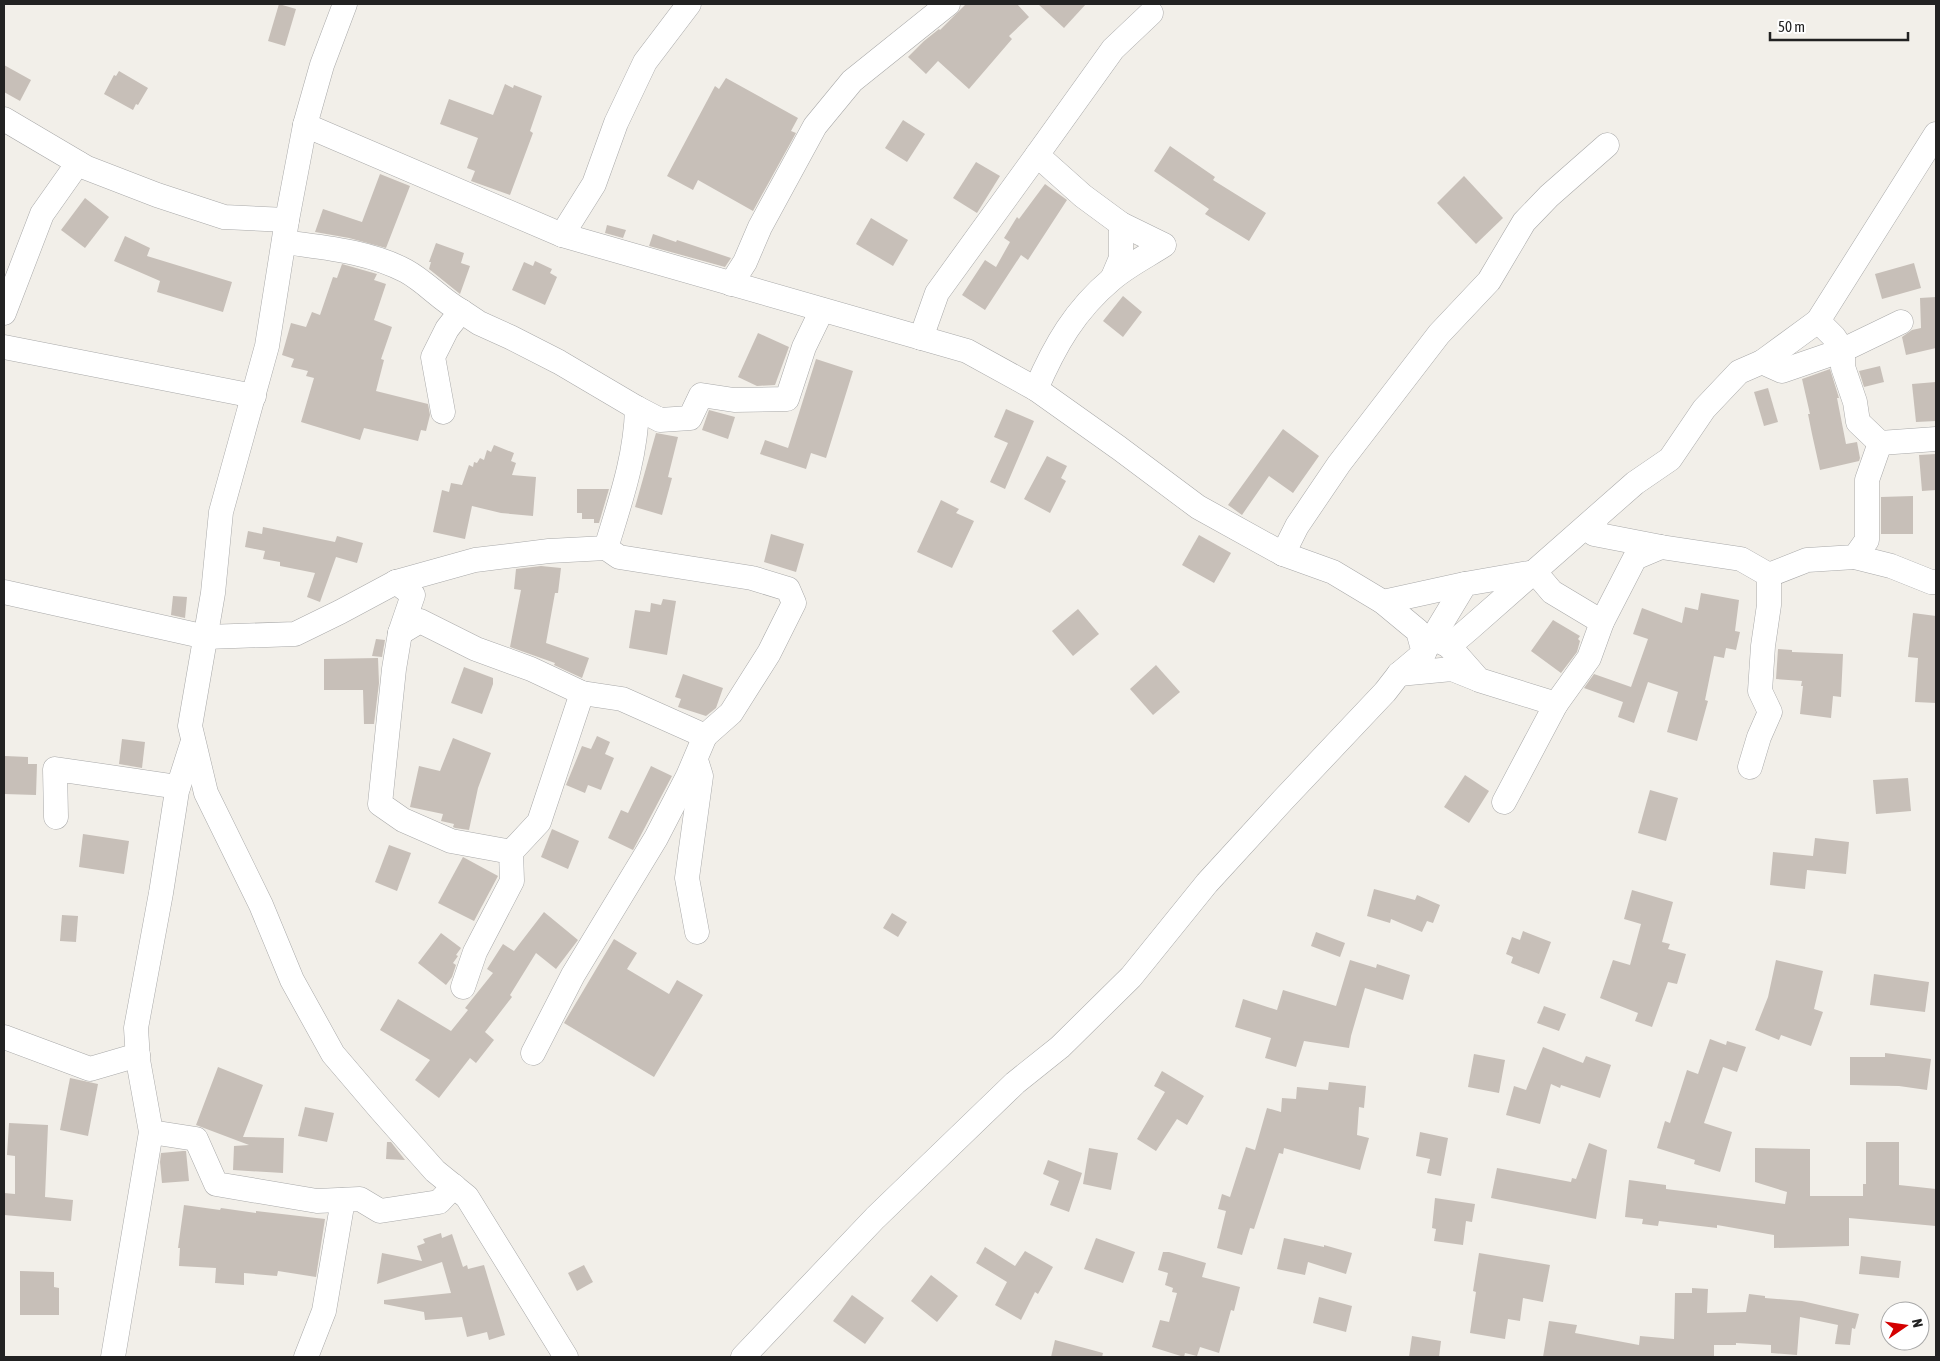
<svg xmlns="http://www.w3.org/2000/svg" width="1940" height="1361" viewBox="0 0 1940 1361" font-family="'Asap Condensed',sans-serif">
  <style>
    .building { fill: #c7bfb8 }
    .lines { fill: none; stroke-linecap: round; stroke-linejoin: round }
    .minor-casing { stroke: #a9a9a9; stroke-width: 25 }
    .minor { stroke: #fff; stroke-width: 24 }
  </style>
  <rect width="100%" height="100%" fill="#f2efe9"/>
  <g class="building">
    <path d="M279 4 296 9 285 46 268 41Z"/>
    <path d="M966 4H1017L1029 17 1009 36 1012 39 969 89 938 61 926 74 908 57 924 41 939 29 940 30Z"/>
    <path d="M1038 4H1086L1064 28Z"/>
    <path d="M4 65 31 80 20 101 4 92Z"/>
    <path d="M119 71 148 88 138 105 136 104 133 110 104 94 114 75 116 76Z"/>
    <path d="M726 78 798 118 791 131 796 133 753 211 698 180 693 190 667 176 715 86 719 89Z"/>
    <path d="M505 84 513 88 514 85 542 96 530 131 533 133 510 195 471 181 475 171 467 168 478 138 440 124 449 99 493 115Z"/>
    <path d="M903 120 925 134 907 162 885 148Z"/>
    <path d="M1170 146 1215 177 1213 180 1266 213 1249 241 1205 214 1209 209 1154 171Z"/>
    <path d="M976 162 1000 176 977 213 953 198Z"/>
    <path d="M380 174 410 186 386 248 349 238 315 232 323 209 362 222Z"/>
    <path d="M1464 176 1503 218 1476 244 1437 203Z"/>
    <path d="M1045 184 1067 200 1028 260 1021 255 985 310 962 295 985 260 996 267 1010 242 1004 238 1017 217 1019 219Z"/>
    <path d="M85 198 109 217 85 248 61 230Z"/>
    <path d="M871 218 908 240 893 266 856 244Z"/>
    <path d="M607 225 626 230 623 238 605 233Z"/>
    <path d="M653 234 676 242 677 240 731 258 725 267 649 246Z"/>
    <path d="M125 236 150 248 147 256 232 282 223 312 157 292 160 281 114 261Z"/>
    <path d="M436 243 464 253 461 263 470 266 460 294 429 269 431 262H429Z"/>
    <path d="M535 261 552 269 550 273 557 277 545 305 512 290 524 262 533 266Z"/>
    <path d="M1914 263 1921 288 1882 299 1875 274Z"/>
    <path d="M342 264 377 274 374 280 386 284 374 320 392 327 381 359 384 360 376 391 428 404 430 415 426 431 421 430 418 441 364 428 360 440 301 422 314 378 306 376 308 371 291 367 294 359 282 355 291 323 306 327 312 312 320 315 333 277 337 278Z"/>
    <path d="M1123 296 1142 312 1123 337 1103 321Z"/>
    <path d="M1936 297V348L1906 355 1902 337 1912 330 1921 328 1920 298Z"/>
    <path d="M758 333 789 347 775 385 757 386 738 377Z"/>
    <path d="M816 359 853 371 826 458 811 453 806 469 760 454 765 440 788 448Z"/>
    <path d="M1880 366 1884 382 1864 387 1859 371Z"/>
    <path d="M1830 369 1839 398H1837L1846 444 1857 442 1860 458 1859 461 1820 470 1812 434 1808 414H1810L1802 379Z"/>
    <path d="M1936 382V421L1916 422 1912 384Z"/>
    <path d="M1768 388 1778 422 1764 426 1754 392Z"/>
    <path d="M1006 409 1034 421 1005 489 990 482 1008 443 994 437Z"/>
    <path d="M709 410 735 417 728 439 702 430Z"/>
    <path d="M1283 429 1319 456 1293 493 1269 476 1242 515 1228 505Z"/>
    <path d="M656 433 678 437 668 477 672 478 662 515 635 507Z"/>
    <path d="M494 445 514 453 511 461 516 463 512 475 536 477 533 516 501 513 472 506 465 539 433 532 442 490 449 492 451 483 462 485 469 465 473 467 474 462 477 463 480 458 484 460 487 450 491 452Z"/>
    <path d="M1936 454V490L1922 491 1919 455Z"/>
    <path d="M1047 456 1067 466 1061 478 1066 481 1050 513 1024 499Z"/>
    <path d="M577 489H609L599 523H594V519H582V513H577Z"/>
    <path d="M1913 496V534H1881V497Z"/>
    <path d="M941 500 959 509 956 513 974 521 952 568 917 552Z"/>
    <path d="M263 527 335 542 337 536 363 543 357 563 336 557 320 602 307 597 315 573 280 566V562L263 559 265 551 245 547 248 531 262 534Z"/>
    <path d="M771 534 804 544 796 572 764 562Z"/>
    <path d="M1199 535 1231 553 1214 583 1182 565Z"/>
    <path d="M541 566 561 568 558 593H555L546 643 589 658 582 678 554 665 555 663 510 647 521 590 514 589 516 569Z"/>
    <path d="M1701 593 1739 600 1735 631 1740 632 1736 650 1726 648 1724 658 1714 656 1705 700 1708 701 1697 741 1667 732 1678 692 1648 682 1634 723 1618 717 1623 702 1584 688 1594 674 1631 687 1648 639 1633 634 1642 608 1682 623 1685 607 1698 610Z"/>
    <path d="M173 596 187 597 185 618 171 615Z"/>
    <path d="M663 599 676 601 667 655 629 648 635 610 650 612 651 603 661 605Z"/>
    <path d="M1078 609 1099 634 1073 656 1052 631Z"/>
    <path d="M1913 613 1936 616V703L1915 702 1918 658 1908 657Z"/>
    <path d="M1553 620 1580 636 1578 639 1580 641 1577 652 1561 673 1531 651Z"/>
    <path d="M376 639 385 640 382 657 372 656Z"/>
    <path d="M1778 649 1792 650V652L1843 654 1841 697 1833 696 1831 718 1800 714 1803 686H1801L1802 681 1776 679Z"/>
    <path d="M378 658 379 683 374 724H364L363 690H324V659Z"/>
    <path d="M1156 665 1180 692 1153 715 1130 689Z"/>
    <path d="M464 667 493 678V684L482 714 451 703Z"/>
    <path d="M683 674 723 688 716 708 706 716 678 707 681 699 675 697Z"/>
    <path d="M597 736 610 742 605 754 614 758 601 790 588 785 585 793 566 785 582 746 591 749Z"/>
    <path d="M453 738 491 753 478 788 469 830 455 828 453 827 454 824 441 821 443 814 410 807 419 766 440 771Z"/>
    <path d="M122 739 145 742 142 768 119 764Z"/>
    <path d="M5 756 28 757V764H37L36 795 4 794Z"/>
    <path d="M651 766 672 776 633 850 608 838 621 810 628 813Z"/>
    <path d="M1465 775 1489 791 1469 823 1444 807Z"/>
    <path d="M1908 778 1911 811 1876 814 1873 780Z"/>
    <path d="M1650 790 1678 798 1666 841 1638 833Z"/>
    <path d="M552 829 579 841 568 869 541 857Z"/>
    <path d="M83 834 129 841 124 874 79 867Z"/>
    <path d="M1815 838 1849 842 1846 874 1807 870 1805 889 1770 885 1773 852 1813 856Z"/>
    <path d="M389 845 411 853 397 891 375 882Z"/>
    <path d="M463 857 498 876 474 921 438 903Z"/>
    <path d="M1374 889 1415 900 1417 895 1440 905 1433 923 1427 921 1422 932 1391 919 1390 923 1367 916Z"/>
    <path d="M1632 890 1673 902 1662 942 1670 944 1668 949 1686 954 1677 984 1668 982 1652 1027 1635 1021 1638 1013 1600 998 1613 960 1630 965 1641 924 1624 919Z"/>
    <path d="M544 912 578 940 556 969 536 953 510 995 512 997 485 1032 494 1040 476 1063 470 1058 439 1098 415 1080 430 1060 380 1030 398 999 451 1031 468 1010 465 1008 493 973 487 969 503 944 514 951Z"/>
    <path d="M892 913 907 922 898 937 883 928Z"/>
    <path d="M62 915 78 916 76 942 60 941Z"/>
    <path d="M1523 931 1551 942 1539 974 1511 963 1513 957 1506 954 1512 937 1520 940Z"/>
    <path d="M1316 932 1345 943 1340 957 1311 946Z"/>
    <path d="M441 933 461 948 456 955 458 956 453 963 456 965 452 977 446 985 418 963Z"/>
    <path d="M614 939 637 953 627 969 669 994 677 980 703 995 654 1077 564 1023Z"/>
    <path d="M1350 960 1376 968 1377 964 1410 975 1403 1000 1365 988 1351 1036 1349 1048 1304 1041 1296 1067 1265 1058 1271 1038 1235 1027 1243 999 1277 1010 1283 990 1336 1006Z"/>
    <path d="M1776 960 1823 971 1814 1009 1823 1012 1811 1046 1781 1035 1779 1040 1755 1030 1768 997Z"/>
    <path d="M1874 974 1929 982 1925 1012 1870 1005Z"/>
    <path d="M1544 1006 1566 1014 1559 1031 1537 1023Z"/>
    <path d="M1710 1039 1726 1045 1727 1041 1746 1047 1737 1072 1723 1067 1704 1123 1732 1132 1720 1172 1694 1164 1695 1160 1657 1148 1665 1121 1670 1123 1687 1070 1698 1074Z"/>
    <path d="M1543 1047 1583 1063 1586 1056 1611 1065 1600 1098 1561 1085 1560 1088 1551 1084 1540 1124 1506 1115 1514 1086 1526 1090Z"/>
    <path d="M1885 1053 1931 1059 1927 1090 1899 1086 1850 1085V1057H1885Z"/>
    <path d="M1474 1054 1505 1060 1499 1093 1468 1087Z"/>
    <path d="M218 1067 263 1085 243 1137 284 1138 283 1173 233 1170 234 1146 249 1145 196 1125Z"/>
    <path d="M1162 1071 1204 1096 1187 1125 1177 1119 1156 1151 1137 1139 1165 1092 1154 1086Z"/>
    <path d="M70 1078 98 1084 88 1136 60 1130Z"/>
    <path d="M1329 1082 1366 1086 1364 1108 1359 1107 1357 1135 1369 1138 1360 1170 1284 1148 1283 1154 1279 1153 1254 1229 1250 1228 1242 1255 1217 1248 1226 1211 1218 1209 1222 1194 1230 1197 1246 1147 1255 1150 1267 1108 1281 1112 1282 1098 1296 1099 1297 1087 1328 1090Z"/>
    <path d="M305 1107 334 1113 327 1142 298 1136Z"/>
    <path d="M9 1123 48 1125 45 1197 73 1200 71 1221 4 1215V1193L15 1194V1156L7 1155Z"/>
    <path d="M1420 1132 1448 1138 1441 1176 1427 1173 1430 1159 1416 1156Z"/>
    <path d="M387 1142H391L405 1160 386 1159Z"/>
    <path d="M1866 1142H1899V1185L1936 1189V1226L1849 1218V1246L1774 1248V1235L1717 1225V1228L1659 1221 1658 1226 1642 1224 1643 1219 1625 1217 1629 1180 1666 1185V1189L1785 1204 1787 1192 1755 1182V1148L1810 1149V1196H1863V1184H1866Z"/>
    <path d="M1589 1143 1607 1150 1596 1219 1491 1198 1497 1168 1571 1182 1572 1178 1576 1179Z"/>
    <path d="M1089 1148 1118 1153 1111 1190 1083 1184Z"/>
    <path d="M183 1151H186L189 1181 162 1183 160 1162 161 1153Z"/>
    <path d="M1048 1160 1082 1173 1069 1212 1050 1205 1059 1181 1043 1174Z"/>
    <path d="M1435 1198 1475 1204 1472 1222 1466 1221 1463 1245 1434 1241 1436 1229 1432 1228Z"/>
    <path d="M184 1205 220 1210 221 1208 256 1213V1211L325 1219 316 1277 278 1271 277 1276 244 1273V1285L215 1283 216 1268 179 1266 180 1248H178Z"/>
    <path d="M441 1233 442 1238 452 1234 463 1267 467 1265 468 1269 484 1265 505 1335 489 1340 487 1332 467 1337 462 1317 425 1320 424 1312 384 1304V1300L451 1293 442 1262 377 1284 382 1253 422 1261 417 1246 425 1243 423 1239Z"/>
    <path d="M1096 1238 1135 1252 1123 1283 1084 1269Z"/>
    <path d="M1284 1238 1324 1247V1245L1352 1253 1346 1274 1308 1262 1305 1275 1277 1269Z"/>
    <path d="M985 1247 1015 1266 1025 1251 1053 1267 1038 1294 1035 1292 1021 1320 995 1305 1007 1282 976 1263Z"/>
    <path d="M1163 1252H1169L1206 1263 1202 1277 1240 1287 1234 1311 1231 1310 1219 1353 1200 1347 1197 1356 1185 1353 1184 1357 1152 1347 1160 1320 1169 1322 1177 1293 1172 1292 1173 1288 1165 1285 1168 1273 1158 1270Z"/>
    <path d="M1479 1253 1550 1265 1543 1302 1523 1298 1520 1321 1508 1319 1505 1339 1470 1333 1476 1292 1473 1291Z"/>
    <path d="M1861 1256 1901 1261 1899 1278 1859 1274Z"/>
    <path d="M584 1265 593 1282 577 1291 568 1273Z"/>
    <path d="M20 1271 54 1272V1287L59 1288V1315H20Z"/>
    <path d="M931 1275 958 1296 937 1322 911 1301Z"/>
    <path d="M1692 1288 1708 1289 1707 1313 1746 1312 1749 1294 1765 1296V1298L1802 1301 1859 1314 1855 1329 1852 1328 1850 1345 1835 1344 1838 1325 1800 1317 1797 1355 1771 1353V1345L1736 1343V1345H1714V1357H1543L1549 1321 1577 1325 1575 1333 1639 1345 1640 1336 1674 1339 1675 1293H1692Z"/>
    <path d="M852 1295 884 1318 865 1344 833 1321Z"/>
    <path d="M1319 1297 1352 1306 1346 1332 1313 1323Z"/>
    <path d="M1412 1336 1441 1341 1439 1357H1409Z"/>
    <path d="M1055 1340 1103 1353 1102 1357H1051Z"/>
  </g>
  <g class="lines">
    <g class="minor-casing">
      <g id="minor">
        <path d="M345 4 322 65 305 125 287 220 267 346 221 512 213 593 190 726 206 793 261 905 292 980 333 1054 380 1109 435 1171 467 1197 566 1357"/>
        <path d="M4 119 87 168 157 195 224 217 287 220"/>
        <path d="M305 125 562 235 967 351 1036 389 1119 448 1198 507 1283 554 1333 572 1383 602 1418 631 1424 653 1399 674 1385 692 1282 801 1207 883 1131 977 1060 1047 1015 1083 875 1218 743 1357"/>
        <path d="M562 235 594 184 616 123 645 62 689 4"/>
        <path d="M284 242C325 248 368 251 406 271 426 282 441 300 461 311L447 329 433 357 443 412"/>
        <path d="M1113 277 1121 258V224"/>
        <path d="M731 284 745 262 760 227 815 126 852 81 948 4"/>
        <path d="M461 311 479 323 510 337 559 362 637 408 660 420 690 418 701 395 734 400 787 399 804 347 822 310"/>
        <path d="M4 313 42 214 78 163"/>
        <path d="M1818 321 1834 337 1843 350V367L1855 402 1858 422 1880 443 1936 439"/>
        <path d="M921 338 937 293 1037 155"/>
        <path d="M4 347 254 396"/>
        <path d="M1762 362 1782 371 1843 350 1901 322"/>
        <path d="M1036 389C1055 345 1075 310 1112 279 1127 266 1147 256 1164 245L1121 224 1083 196 1037 155 1113 49 1151 13"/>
        <path d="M1596 518 1594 534 1661 547 1741 559 1769 575V605L1763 646 1760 691 1770 712 1759 737 1750 767"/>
        <path d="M1283 554 1297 526 1339 464 1439 334 1489 281 1524 222 1549 196 1607 145"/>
        <path d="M1855 557 1891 566 1931 582H1936"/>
        <path d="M1769 575 1807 560 1855 557 1867 540V480L1880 443"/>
        <path d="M396 582 413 595 400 633 394 669 380 804 403 820 451 841 511 852 512 881 475 952 463 987"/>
        <path d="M4 592 206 637 295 634 340 612 396 582 475 560 549 551 606 548C620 502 636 457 637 408"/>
        <path d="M1383 602 1465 584"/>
        <path d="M1602 622 1635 558 1661 547"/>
        <path d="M400 633 420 621 476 649 531 669 582 693 539 822 511 852"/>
        <path d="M1433 638 1449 646 1469 629 1635 483 1670 459 1704 409 1739 372 1762 362 1818 321 1936 134"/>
        <path d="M1449 646 1479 680 1556 704"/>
        <path d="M1424 652 1465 584 1535 572 1552 592 1602 622 1589 658 1556 704 1504 802"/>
        <path d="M1399 674 1452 669 1477 679"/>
        <path d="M582 693 622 699 705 736 731 713 769 653 794 603 788 589 752 578 619 557 606 548"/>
        <path d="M193 741 177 791 161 893 136 1028 138 1060 151 1132 196 1139 216 1184 317 1201 360 1199 380 1211 439 1202 454 1186"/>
        <path d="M696 760 701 776 687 878 697 932"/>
        <path d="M56 817 55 769 178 787"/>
        <path d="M4 1037 90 1069 138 1055"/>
        <path d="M533 1053 573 975 656 838 688 776 705 736"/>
        <path d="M113 1357 151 1132"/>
        <path d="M306 1357 324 1311 343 1200"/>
      </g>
    </g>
    <use href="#minor" class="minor"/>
  </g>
  <rect width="1940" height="1361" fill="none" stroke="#222222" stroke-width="10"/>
  <g transform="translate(1905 1326) rotate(77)"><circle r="24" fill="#ffffff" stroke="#a7a7a7"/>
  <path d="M0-4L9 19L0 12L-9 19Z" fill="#d40000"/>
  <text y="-8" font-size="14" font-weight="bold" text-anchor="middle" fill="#222222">N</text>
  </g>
  <path d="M1770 32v8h138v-8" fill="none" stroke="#222222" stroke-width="2.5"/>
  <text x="1778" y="32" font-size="15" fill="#222222" stroke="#ffffff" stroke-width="4" paint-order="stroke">50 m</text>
</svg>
